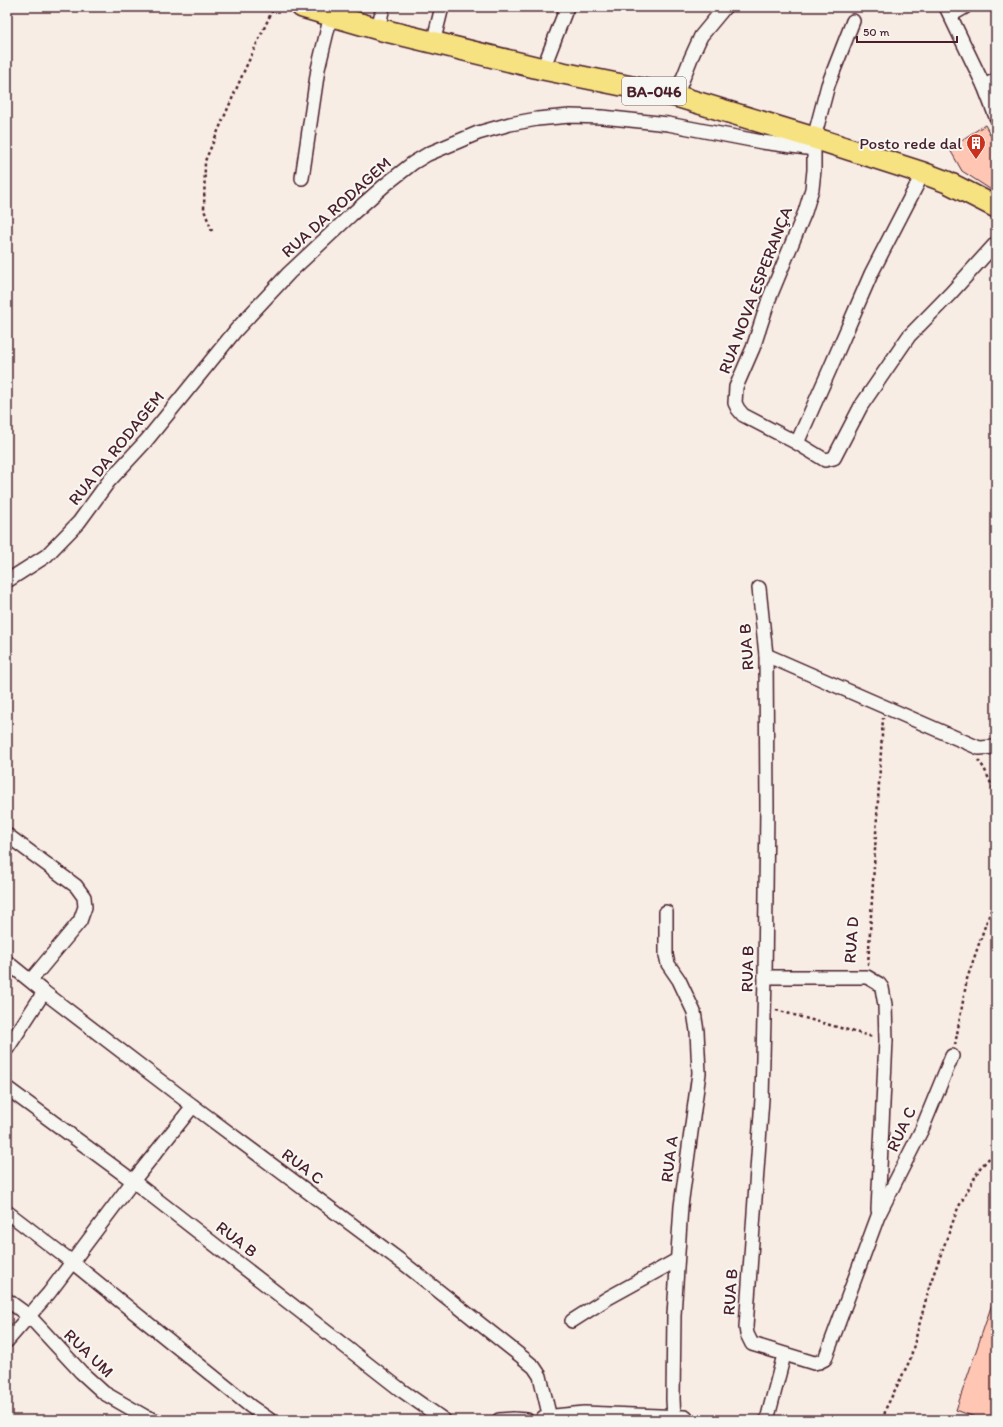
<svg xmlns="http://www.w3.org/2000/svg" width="1003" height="1427" viewBox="0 0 1003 1427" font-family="Itim,sans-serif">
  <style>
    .building { fill: #ffc7b3; stroke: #4a1f2b }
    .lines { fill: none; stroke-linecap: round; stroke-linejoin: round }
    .minor-casing { stroke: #4a1f2b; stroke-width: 16 }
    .secondary-casing { stroke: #4a1f2b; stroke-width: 22 }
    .primary-casing { stroke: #4a1f2b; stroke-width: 24 }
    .path { stroke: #4a1f2b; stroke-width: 2.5; stroke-dasharray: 3 3; stroke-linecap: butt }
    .minor { stroke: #f6f6f2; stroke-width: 13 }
    .secondary { stroke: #f6f6f2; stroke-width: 19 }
    .primary { stroke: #f7e281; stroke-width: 21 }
    .labels { text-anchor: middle; stroke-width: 4; stroke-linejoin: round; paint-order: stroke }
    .shield { fill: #f6f6f2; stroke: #7e6067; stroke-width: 1 }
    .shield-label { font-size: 16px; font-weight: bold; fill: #4a1f2b }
    .poi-label { font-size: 17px; fill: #4a1f2b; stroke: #f6f6f2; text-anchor: end }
    .street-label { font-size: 17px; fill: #4a1f2b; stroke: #f6f6f2 }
  </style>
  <rect width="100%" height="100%" fill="#f8ede5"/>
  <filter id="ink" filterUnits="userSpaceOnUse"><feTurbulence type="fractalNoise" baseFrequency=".025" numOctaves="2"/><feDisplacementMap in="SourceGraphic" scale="8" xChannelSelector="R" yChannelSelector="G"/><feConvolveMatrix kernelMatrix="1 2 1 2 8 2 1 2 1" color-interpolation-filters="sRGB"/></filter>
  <g filter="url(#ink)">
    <g class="building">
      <path d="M985 125 996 145V193L962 171 949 148Z"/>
      <path d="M994 1298 996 1299V1420H983L956 1410Z"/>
    </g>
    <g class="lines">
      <g class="minor-casing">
        <g id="minor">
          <path d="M946 7 984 86 996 117"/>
          <path d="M951 15 965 7"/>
          <path d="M853 21 828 85 814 138V170L812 189 805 212 769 299 753 348 736 387 735 403 738 409 743 415 797 443 825 460 834 458 861 406 909 336 951 293 996 243"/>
          <path d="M378 29 383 7"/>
          <path d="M433 43 442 7"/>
          <path d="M543 69 567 7"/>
          <path d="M984 86 996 80"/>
          <path d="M676 96 691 58 701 36 725 7"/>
          <path d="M302 178 318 69 331 15"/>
          <path d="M797 443 829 371 871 274 923 173"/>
          <path d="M7 581 46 556 79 522 109 481 146 441 236 330 289 273 351 215 385 185 413 163 428 154 478 133 510 124 537 119 570 116 602 117 668 124 762 142 814 149"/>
          <path d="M759 588 766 655 767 807 765 977 762 1099 746 1327 747 1334 752 1344 814 1363 819 1362 825 1359 878 1216 922 1129 952 1056"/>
          <path d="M766 655 979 748 996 747"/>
          <path d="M7 835 76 886 84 897 85 907 80 921 31 980"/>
          <path d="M666 912V955L668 964 679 980 694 1012 697 1031 699 1073 681 1206 674 1315 673 1399 674 1419"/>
          <path d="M7 962 44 992 193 1106 402 1262 522 1357 534 1367 540 1376 550 1418"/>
          <path d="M765 977H867L879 984 882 988 885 1005 886 1040 878 1210"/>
          <path d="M7 1049 44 992"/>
          <path d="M7 1088 133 1181 401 1390 444 1420"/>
          <path d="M7 1212 72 1262 250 1406 270 1420"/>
          <path d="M7 1300 29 1316 81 1372 104 1393 144 1416 155 1420"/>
          <path d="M572 1321 608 1298 677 1260"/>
          <path d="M7 1341 49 1293 133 1181 193 1106"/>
          <path d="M499 1420 513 1419 527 1420"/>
          <path d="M767 1420 784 1355"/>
        </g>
      </g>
      <g class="secondary-casing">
        <path id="secondary" d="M545 1420 584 1416 684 1420"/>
      </g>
      <g class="primary-casing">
        <path id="primary" d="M302 7 378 29 543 69 676 96 814 138 923 173 947 182 996 207"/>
      </g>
      <g class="path">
        <path d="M212 231 204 210 205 161 245 69 274 7"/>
        <path d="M978 760 984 768 996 795"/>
        <path d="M868 965 883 718"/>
        <path d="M776 1010 873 1037"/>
        <path d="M955 1045 967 979 985 926 996 898"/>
        <path d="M883 1420 886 1408 910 1360 930 1284 958 1208 980 1168 995 1152 996 1148"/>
      </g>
      <use href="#minor" class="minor"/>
      <use href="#secondary" class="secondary"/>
      <use href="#primary" class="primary"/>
    </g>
  </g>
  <defs>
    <g id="building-pin" transform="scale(1)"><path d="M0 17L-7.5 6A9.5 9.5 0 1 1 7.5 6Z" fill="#c8321e" stroke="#f6f6f2"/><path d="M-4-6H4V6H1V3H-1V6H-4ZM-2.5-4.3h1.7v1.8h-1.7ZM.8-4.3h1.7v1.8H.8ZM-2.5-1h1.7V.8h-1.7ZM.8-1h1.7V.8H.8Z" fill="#fff"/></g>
  </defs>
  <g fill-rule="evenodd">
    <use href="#building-pin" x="976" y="143"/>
  </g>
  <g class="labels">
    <rect class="shield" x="622" y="77" width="64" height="28" rx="3"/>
    <g class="shield-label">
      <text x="654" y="97">BA-046</text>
    </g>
    <g class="poi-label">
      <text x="962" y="149">Posto rede dal</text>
    </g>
    <g class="street-label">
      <text transform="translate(336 207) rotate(-42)" y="6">RUA DA RODAGEM</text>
      <text transform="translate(755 290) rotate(-69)" y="6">RUA NOVA ESPERANÇA</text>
      <text transform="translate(116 448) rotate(-51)" y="6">RUA DA RODAGEM</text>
      <text transform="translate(746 647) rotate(-94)" y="6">RUA B</text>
      <text transform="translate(851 940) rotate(-86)" y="6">RUA D</text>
      <text transform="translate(747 969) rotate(-89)" y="6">RUA B</text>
      <text transform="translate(901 1129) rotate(-65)" y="6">RUA C</text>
      <text transform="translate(669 1159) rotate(-83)" y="6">RUA A</text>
      <text transform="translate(303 1166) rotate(37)" y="6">RUA C</text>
      <text transform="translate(237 1239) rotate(38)" y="6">RUA B</text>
      <text transform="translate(730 1292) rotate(-86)" y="6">RUA B</text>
      <text transform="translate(89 1353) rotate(44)" y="6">RUA UM</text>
    </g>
  </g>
  <rect width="1003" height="1427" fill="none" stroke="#f6f6f2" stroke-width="24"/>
  <rect x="12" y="12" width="979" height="1403" fill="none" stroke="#4a1f2b" stroke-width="1.5" filter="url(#ink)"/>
  <path d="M857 36v6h100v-6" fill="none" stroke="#4a1f2b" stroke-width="2"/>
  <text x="863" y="36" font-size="12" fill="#4a1f2b" stroke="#f6f6f2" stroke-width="3" paint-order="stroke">50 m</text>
</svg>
